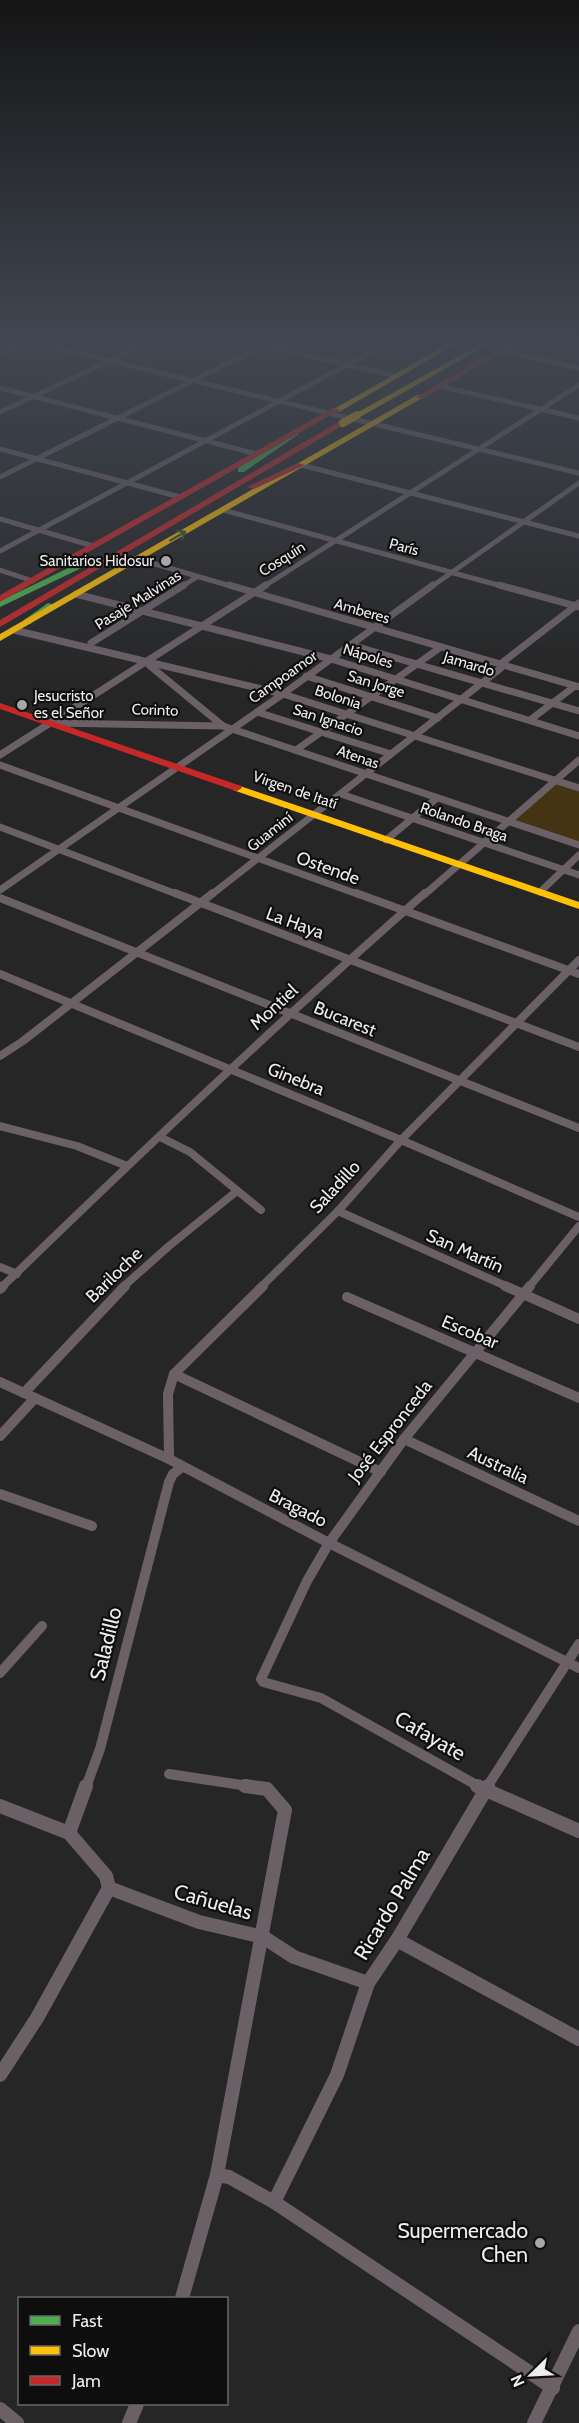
<svg xmlns="http://www.w3.org/2000/svg" width="579" height="2423" viewBox="0 0 579 2423" font-family="Cabin,sans-serif">
  <style>
    .green { fill: #443413 }
    .lines { fill: none; stroke-linecap: round; stroke-linejoin: round }
    .street-far4 { stroke: #6c6067; stroke-width: 5 }
    .street-far3 { stroke: #6c6067; stroke-width: 7 }
    .street-far2 { stroke: #6c6067; stroke-width: 8 }
    .street-far1 { stroke: #6c6067; stroke-width: 10 }
    .street { stroke: #6c6067; stroke-width: 14 }
    .fast { fill: #4caf50; fill-rule: evenodd }
    .slow { fill: #ffc107; fill-rule: evenodd }
    .jam { fill: #c62828; fill-rule: evenodd }
    .slow-bridge { stroke: #ffc107; stroke-width: 8 }
    .oneway { stroke: #2e5e2f }
    .poi-dot { fill: #a8a7a7; stroke: #0f0e0e; stroke-width: 2 }
    .labels { text-anchor: middle; stroke-width: 4.5; stroke-linejoin: round; paint-order: stroke }
    .far-street-label { font-size: 15px; fill: #eeecec; stroke: #0f0e0e }
    .far-poi-label { font-size: 15px; fill: #eeecec; stroke: #0f0e0e; text-anchor: end }
    .street-label { font-size: 18px; fill: #eeecec; stroke: #0f0e0e }
    .near-street-label { font-size: 21px; fill: #eeecec; stroke: #0f0e0e }
    .near-poi-label { font-size: 21px; fill: #eeecec; stroke: #0f0e0e; text-anchor: end }
  </style>
  <rect width="100%" height="100%" fill="#262626"/>
  <path class="green" d="M555 780 579 788V845L509 821Z"/>
  <g class="lines">
    <g class="street-far4">
      <path d="M40 344 579 473"/>
      <path d="M262 345 396 376"/>
      <path d="M501 350 579 368"/>
      <path d="M0 355 26 344"/>
      <path d="M439 386 579 418"/>
      <path d="M0 388 257 454"/>
      <path d="M0 412 146 344"/>
      <path d="M0 449 180 497"/>
      <path d="M301 465 579 536"/>
      <path d="M0 477 266 344"/>
      <path d="M223 510 505 587"/>
      <path d="M0 519 93 546"/>
      <path d="M0 551 386 344"/>
      <path d="M138 559 234 587"/>
      <path d="M0 570 33 581"/>
      <path d="M181 587 197 577"/>
      <path d="M263 587 579 385"/>
      <path d="M431 587 579 483"/>
    </g>
    <g class="street-far3">
      <path d="M229 585 579 687"/>
      <path d="M499 585 579 607"/>
      <path d="M76 594 331 659 579 736"/>
      <path d="M14 630 283 694 579 788"/>
      <path d="M91 643 184 585"/>
      <path d="M351 645 579 711"/>
      <path d="M149 665 223 726 579 845"/>
      <path d="M306 676 438 718"/>
      <path d="M257 712 391 754"/>
      <path d="M530 720 575 686"/>
      <path d="M51 723 223 726"/>
      <path d="M296 750 441 647"/>
      <path d="M0 755 266 585"/>
      <path d="M0 765 360 895"/>
      <path d="M341 794 579 875"/>
      <path d="M0 827 179 895"/>
      <path d="M386 840 437 798"/>
      <path d="M0 890 283 694 433 585"/>
      <path d="M540 892 579 855"/>
      <path d="M211 895 501 668 503 662 579 603"/>
      <path d="M424 895 579 760"/>
    </g>
    <g class="street-far2">
      <path d="M175 893 579 1047"/>
      <path d="M356 893 579 974"/>
      <path d="M0 898 579 1128"/>
      <path d="M0 974 401 1140 579 1217"/>
      <path d="M0 1056 23 1041 213 893"/>
      <path d="M0 1126 77 1146 127 1166"/>
      <path d="M160 1137 190 1152 261 1210"/>
      <path d="M338 1211 508 1287"/>
      <path d="M0 1267 17 1274"/>
      <path d="M2 1287C140 1153 280 1020 425 893"/>
      <path d="M123 1287 169 1246 237 1191"/>
      <path d="M261 1287 338 1211 401 1140 579 960"/>
      <path d="M529 1287 579 1226"/>
    </g>
    <g class="street-far1">
      <path d="M505 1286 579 1319"/>
      <path d="M0 1289 3 1286"/>
      <path d="M347 1297 579 1398"/>
      <path d="M174 1374 381 1472"/>
      <path d="M0 1382 169 1459 329 1543 579 1668"/>
      <path d="M24 1393 125 1286"/>
      <path d="M0 1436 35 1398"/>
      <path d="M404 1439 579 1521"/>
      <path d="M169 1459 168 1394 174 1374 263 1286"/>
      <path d="M0 1494 92 1526"/>
      <path d="M0 1673 42 1626"/>
      <path d="M169 1774 255 1787"/>
      <path d="M86 1787 100 1749 169 1482 173 1474 182 1467"/>
      <path d="M480 1787 321 1698 263 1682 261 1679 307 1581 329 1543 404 1439 530 1286"/>
      <path d="M487 1787 579 1644"/>
    </g>
    <g class="street">
      <path d="M477 1786 579 1831"/>
      <path d="M0 1806 69 1833 106 1876 109 1888"/>
      <path d="M69 1833 86 1786"/>
      <path d="M109 1888 199 1922 263 1937 294 1957 368 1983"/>
      <path d="M397 1940 579 2039"/>
      <path d="M0 2075 37 2018 109 1888"/>
      <path d="M217 2175 229 2177 274 2202 553 2388"/>
      <path d="M274 2202 337 2075 368 1983 397 1940 488 1786"/>
      <path d="M182 2298 217 2175 285 1810 267 1789 245 1786"/>
      <path d="M0 2409 17 2423"/>
      <path d="M129 2423 137 2404"/>
      <path d="M534 2423 579 2331"/>
    </g>
    <g class="fast">
      <path d="M292 432 299 434 244 472H238V468Z"/>
      <path d="M89 558 93 561 92 563 0 607V601Z"/>
      <path d="M48 603 55 605 30 624H24V620Z"/>
    </g>
    <g class="slow">
      <path d="M448 344H456L339 412 332 410Z"/>
      <path d="M481 344H489L360 417 353 415Z"/>
      <path d="M417 395 424 397 0 641V634Z"/>
      <path d="M237 785 579 902V909L233 790 232 788Z"/>
    </g>
    <g class="jam">
      <path d="M507 344H515L423 399 416 397Z"/>
      <path d="M333 408 340 410 0 602V595Z"/>
      <path d="M340 421 347 423 0 627V620Z"/>
      <path d="M298 463 305 465 254 489 247 487Z"/>
      <path d="M0 703 241 786 242 788 237 791 233 790 0 709Z"/>
    </g>
    <path class="slow-bridge" d="M343 423 357 415"/>
  </g>
  <defs><path id="oneway-shaft" d="M-6 0H5M1.5-3L5.5 0L1.5 3" fill="none" stroke-width="1.6" stroke-linecap="round" stroke-linejoin="round" transform="scale(1.5)"/></defs>
  <use class="oneway" href="#oneway-shaft" transform="translate(178 536) rotate(-30)"/>
  <linearGradient id="sky" x2="0" y2="1"><stop stop-color="#151515"/><stop offset="0.5" stop-color="#414752"/><stop offset="1" stop-color="#414752" stop-opacity="0"/></linearGradient>
  <rect width="579" height="683" fill="url(#sky)"/>
  <g class="poi-dot">
    <circle cx="166" cy="561" r="6"/>
    <circle cx="22" cy="705" r="6"/>
    <circle cx="540" cy="2243" r="6"/>
  </g>
  <g class="labels">
    <g class="far-street-label">
      <text transform="translate(404 547) rotate(15)" y="5">París</text>
      <text transform="translate(282 559) rotate(-32)" y="5">Cosquín</text>
      <text transform="translate(138 600) rotate(-32)" y="5">Pasaje Malvinas</text>
      <text transform="translate(362 611) rotate(16)" y="5">Amberes</text>
      <text transform="translate(368 656) rotate(17)" y="5">Nápoles</text>
      <text transform="translate(469 664) rotate(17)" y="5">Jamardo</text>
      <text transform="translate(283 677) rotate(-35)" y="5">Campoamor</text>
      <text transform="translate(376 684) rotate(17)" y="5">San Jorge</text>
      <text transform="translate(338 697) rotate(18)" y="5">Bolonia</text>
      <text transform="translate(155 710) rotate(2)" y="5">Corinto</text>
      <text transform="translate(328 720) rotate(18)" y="5">San Ignacio</text>
      <text transform="translate(358 757) rotate(19)" y="5">Atenas</text>
      <text transform="translate(295 790) rotate(19)" y="5">Virgen de Itatí</text>
      <text transform="translate(464 822) rotate(19)" y="5">Rolando Braga</text>
      <text transform="translate(270 832) rotate(-38)" y="5">Guaminí</text>
    </g>
    <g class="far-poi-label">
      <text x="154" y="566">Sanitarios Hidosur</text>
      <text x="34" y="701" text-anchor="start">Jesucristo<tspan x="34" dy="17">es el Señor</tspan></text>
    </g>
    <g class="street-label">
      <text transform="translate(328 868) rotate(20)" y="6">Ostende</text>
      <text transform="translate(295 923) rotate(20)" y="6">La Haya</text>
      <text transform="translate(274 1007) rotate(-43)" y="6">Montiel</text>
      <text transform="translate(345 1019) rotate(22)" y="6">Bucarest</text>
      <text transform="translate(296 1079) rotate(22)" y="6">Ginebra</text>
      <text transform="translate(335 1187) rotate(-47)" y="6">Saladillo</text>
      <text transform="translate(465 1251) rotate(24)" y="6">San Martín</text>
      <text transform="translate(114 1275) rotate(-44)" y="6">Bariloche</text>
      <text transform="translate(470 1332) rotate(23)" y="6">Escobar</text>
      <text transform="translate(390 1431) rotate(-52)" y="6">José Espronceda</text>
      <text transform="translate(498 1465) rotate(25)" y="6">Australia</text>
      <text transform="translate(298 1508) rotate(27)" y="6">Bragado</text>
    </g>
    <g class="near-street-label">
      <text transform="translate(106 1644) rotate(-76)" y="7">Saladillo</text>
      <text transform="translate(430 1736) rotate(30)" y="7">Cafayate</text>
      <text transform="translate(213 1902) rotate(16)" y="7">Cañuelas</text>
      <text transform="translate(392 1904) rotate(-59)" y="7">Ricardo Palma</text>
    </g>
    <g class="near-poi-label">
      <text x="528" y="2238">Supermercado<tspan x="528" dy="24">Chen</tspan></text>
    </g>
  </g>
  <rect x="18" y="2297" width="210" height="108" fill="#0f0e0e" stroke="#686767" stroke-width="1.5"/>
  <rect x="30" y="2316" width="30" height="9" fill="#4caf50" stroke="#686767" stroke-width="1.5"/>
  <text x="72" y="2327" font-size="18" fill="#eeecec">Fast</text>
  <rect x="30" y="2346" width="30" height="9" fill="#ffc107" stroke="#686767" stroke-width="1.5"/>
  <text x="72" y="2357" font-size="18" fill="#eeecec">Slow</text>
  <rect x="30" y="2376" width="30" height="9" fill="#c62828" stroke="#686767" stroke-width="1.5"/>
  <text x="72" y="2387" font-size="18" fill="#eeecec">Jam</text>
  <g transform="translate(531 2375) rotate(246)" stroke="#0f0e0e" stroke-width="4.5" paint-order="stroke">
  <path d="M0-4.5L10 22L0 15L-10 22Z" fill="#eeecec"/>
  <text y="-9" font-size="16" font-weight="bold" text-anchor="middle" fill="#eeecec">N</text>
  </g>
</svg>
